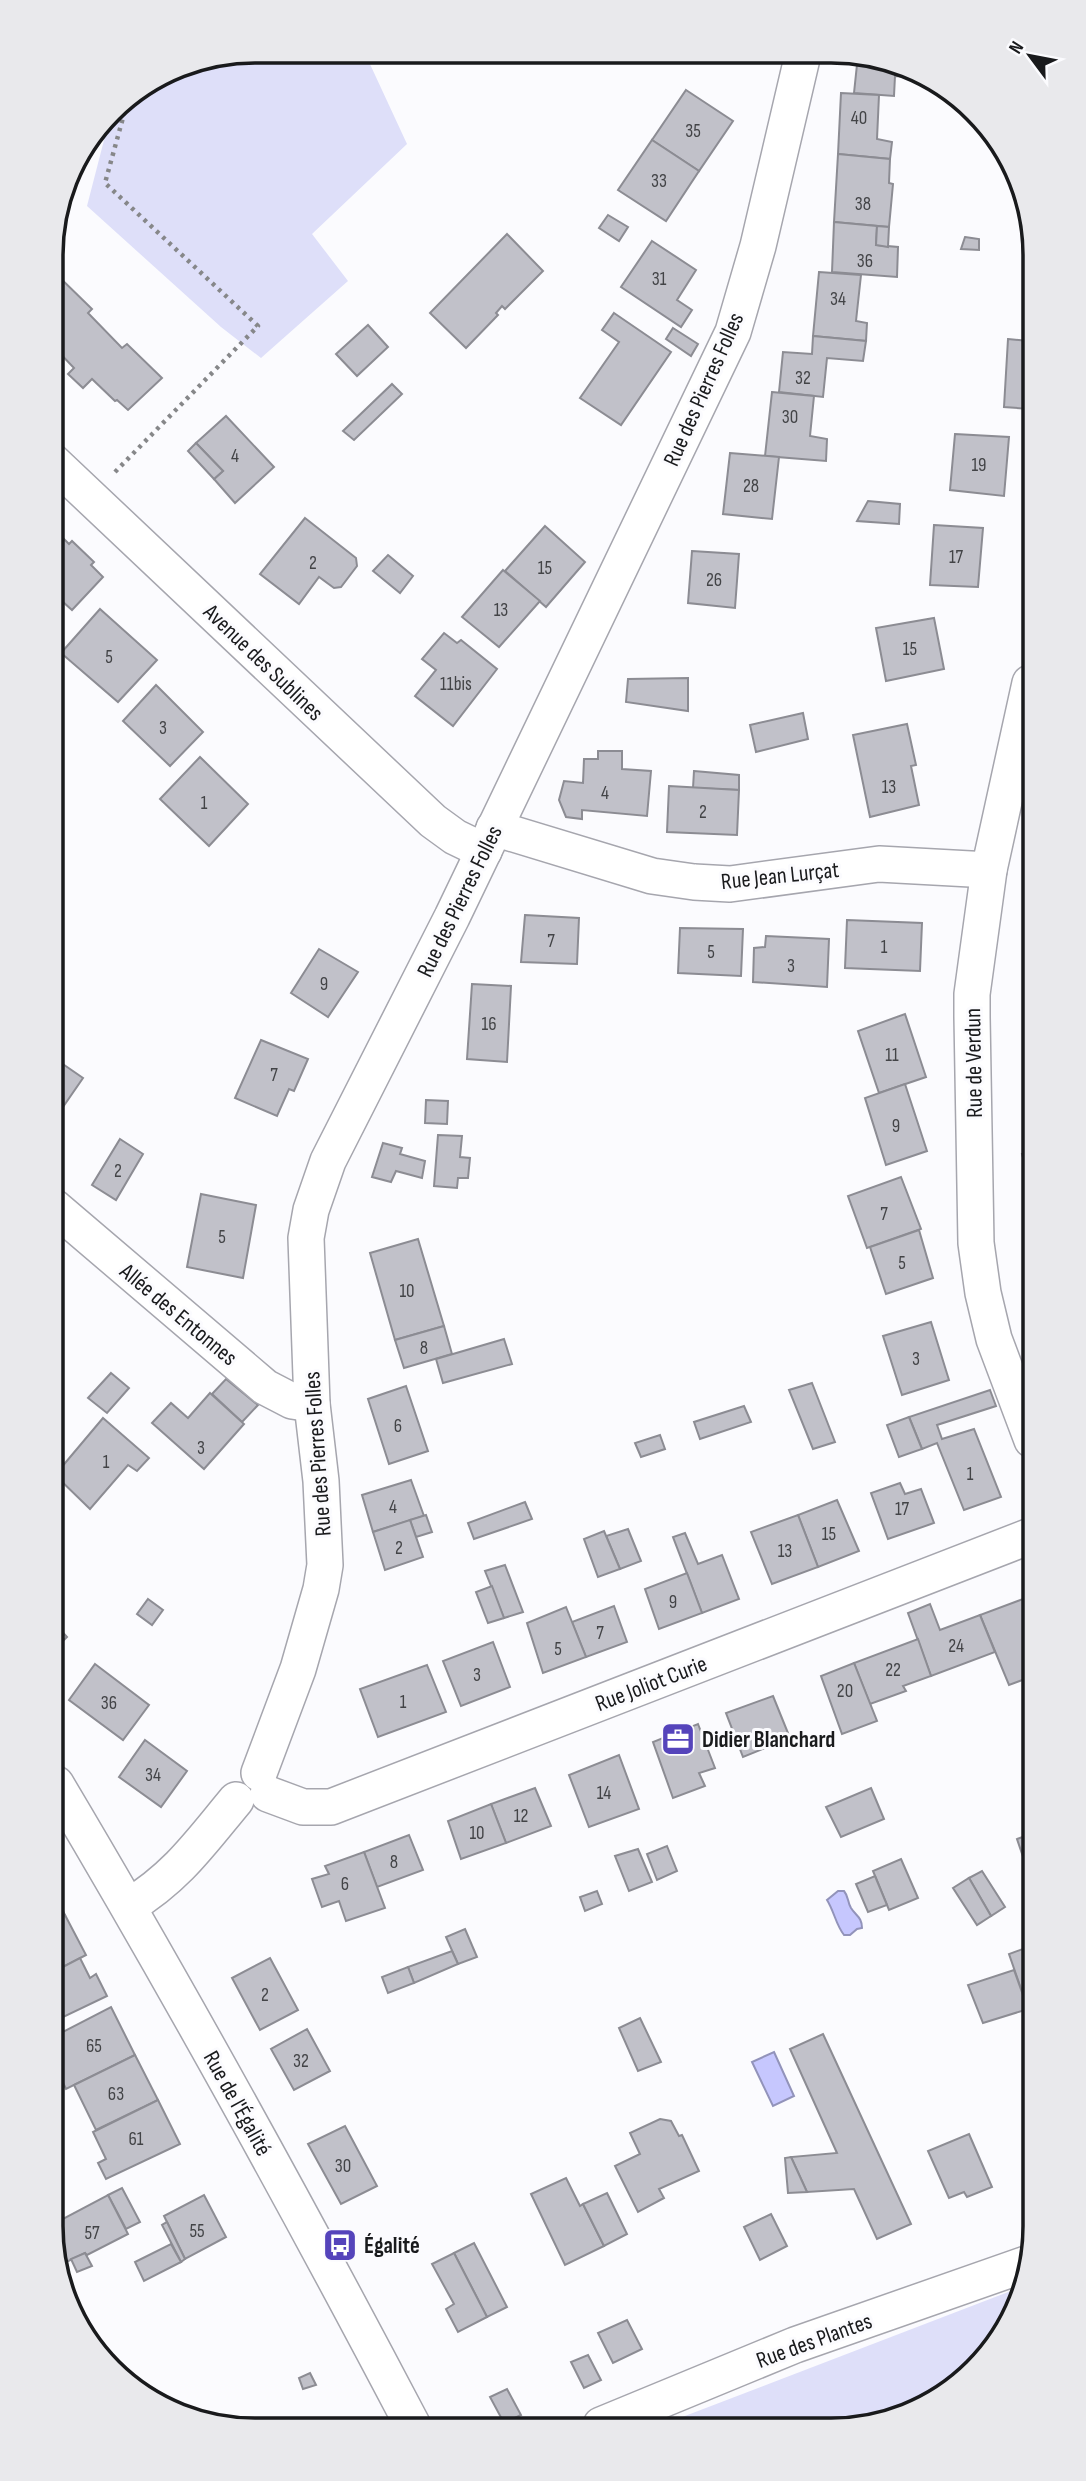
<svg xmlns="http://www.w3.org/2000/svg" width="1086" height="2481" viewBox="0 0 1086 2481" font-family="'Sofia Sans Condensed',sans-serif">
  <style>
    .green { fill: #dedff9 }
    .water { fill: #c6c7fe; stroke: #9293ba; stroke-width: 2 }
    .building { fill: #c1c1c9; stroke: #8c8c93; stroke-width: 2 }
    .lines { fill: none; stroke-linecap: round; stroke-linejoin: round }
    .street-casing { stroke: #a6a6ae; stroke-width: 38 }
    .path { stroke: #868789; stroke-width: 4.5; stroke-dasharray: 3.5 5; stroke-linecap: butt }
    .street { stroke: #fff; stroke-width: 35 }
    .labels { text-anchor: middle; stroke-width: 6; stroke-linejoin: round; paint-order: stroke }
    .number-label { font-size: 19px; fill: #434447 }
    .street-label { font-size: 23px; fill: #191a1c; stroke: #fbfbfe }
    .poi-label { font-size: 23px; font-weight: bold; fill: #191a1c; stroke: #fbfbfe; text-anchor: start }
    .rim { fill: none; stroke: #191a1c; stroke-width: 3.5 }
  </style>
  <rect width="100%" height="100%" fill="#fbfbfe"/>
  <g class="green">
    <path d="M255 51H323L369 62 407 144 312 234 348 281 261 358 221 327 87 206 111 113 120 102 177 66Z"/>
    <path d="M1024 2286 1020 2304 985 2360 933 2403 883 2423 664 2424Z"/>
  </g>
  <g class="water">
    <path d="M838 1891H844C849 1897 847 1901 851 1908 856 1916 862 1917 862 1928L857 1929 850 1935H844C836 1925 834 1911 827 1900Z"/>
    <path d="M774 2052 794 2096 773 2106 752 2062Z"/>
  </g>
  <g class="building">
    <path d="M858 55H870L911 77 895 76 894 96 854 93Z"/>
    <path d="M686 90 733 121 699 171 652 140Z"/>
    <path d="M841 93 879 95 877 139 892 142 890 159 838 154Z"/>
    <path d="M652 140 699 171 666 221 618 190Z"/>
    <path d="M838 154 890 159 889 183 893 184 889 227 834 222Z"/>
    <path d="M608 215 628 227 619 241 599 228Z"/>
    <path d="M834 222 877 226 876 245 898 247 897 277 832 272Z"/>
    <path d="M877 226 889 227 888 247 876 245Z"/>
    <path d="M507 234 543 271 505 309 502 306 496 313 498 315 466 348 430 313Z"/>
    <path d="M965 237 979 239V250L961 249Z"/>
    <path d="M652 241 696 270 677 300 692 310 681 327 621 287Z"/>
    <path d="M51 269 92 309 88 313 122 348 127 344 162 378 128 410 117 400 115 401 92 379 83 388 68 374 74 368 54 347 52 349Z"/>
    <path d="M819 272 861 275 856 321 867 323 866 341 813 336Z"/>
    <path d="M614 313 671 352 621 425 580 398 619 342 602 330Z"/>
    <path d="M368 325 388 347 357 376 336 354Z"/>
    <path d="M673 328 698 344 691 356 666 339Z"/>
    <path d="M813 336 866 341 863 361 827 358 823 397 779 392 783 352 812 354Z"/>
    <path d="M1008 339 1029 341V409L1004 407Z"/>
    <path d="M392 384 402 394 354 440 343 431Z"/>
    <path d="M772 392 814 396 810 436 827 439 826 461 765 456Z"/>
    <path d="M226 416 274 467 235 503 214 479 223 471 196 443Z"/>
    <path d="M955 434 1009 437 1004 496 950 490Z"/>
    <path d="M196 443 223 471 214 479 188 451Z"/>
    <path d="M730 453 779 457 772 519 723 514Z"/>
    <path d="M868 501 900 504 899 524 857 521Z"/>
    <path d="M305 518 356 558 357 566 341 587 334 588 319 577 299 604 260 574Z"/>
    <path d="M934 525 983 528 978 587 930 585Z"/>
    <path d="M545 526 585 562 546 607 505 571Z"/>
    <path d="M54 529 69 544 72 541 94 562 91 565 103 577 72 610 52 592Z"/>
    <path d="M692 551 739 554 735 608 688 603Z"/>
    <path d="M388 555 413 576 400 593 373 571Z"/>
    <path d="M503 570 540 601 499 647 462 617Z"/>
    <path d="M100 609 157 660 118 702 61 653Z"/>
    <path d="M934 618 944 669 886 681 876 628Z"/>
    <path d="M444 633 457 643 461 640 497 669 453 726 415 696 436 670 422 659Z"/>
    <path d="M688 678V711L626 702 628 679Z"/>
    <path d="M156 685 203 732 170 766 123 721Z"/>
    <path d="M803 713 808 739 756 752 750 725Z"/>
    <path d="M907 724 916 765 911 766 919 805 870 817 853 735Z"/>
    <path d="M598 751H622V769L651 771 647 816 582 810V819L566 817 559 800 564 781 583 783 584 759H598Z"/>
    <path d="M200 757 248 804 209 846 160 799Z"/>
    <path d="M694 771 739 775V790L693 788Z"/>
    <path d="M669 786 739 790 737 835 667 832Z"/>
    <path d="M525 915 579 918 577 964 521 962Z"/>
    <path d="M847 920 922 923 920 971 845 968Z"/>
    <path d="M680 928 743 929 741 976 678 973Z"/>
    <path d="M766 936 829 939 827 987 753 982 754 948 765 947Z"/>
    <path d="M319 949 358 972 328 1017 291 993Z"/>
    <path d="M472 984 511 986 507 1062 467 1059Z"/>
    <path d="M905 1014 926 1077 879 1093 858 1031Z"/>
    <path d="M261 1040 308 1059 294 1091 289 1089 277 1116 235 1098Z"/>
    <path d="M57 1060 83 1078 54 1120V1064Z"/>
    <path d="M905 1084 927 1151 886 1165 865 1098Z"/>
    <path d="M426 1100 448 1101 447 1124 425 1123Z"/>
    <path d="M438 1135 462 1136 460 1157 470 1158 468 1178H458L457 1188 434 1186Z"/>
    <path d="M120 1139 143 1154 116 1200 92 1185Z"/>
    <path d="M383 1143 402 1148 400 1154 425 1161 422 1178 396 1171 391 1182 372 1177Z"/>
    <path d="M1031 1151V1180L1029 1181 1022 1154Z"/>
    <path d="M901 1177 921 1229 867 1248 848 1196Z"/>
    <path d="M201 1194 256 1205 243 1278 187 1267Z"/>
    <path d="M919 1230 933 1278 886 1294 870 1247Z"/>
    <path d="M418 1239 444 1326 395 1340 370 1253Z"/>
    <path d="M931 1322 949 1380 902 1395 883 1336Z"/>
    <path d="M444 1326 452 1354 404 1368 395 1340Z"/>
    <path d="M504 1339 512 1364 443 1383 436 1359Z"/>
    <path d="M111 1373 129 1388 107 1413 88 1398Z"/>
    <path d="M226 1379 258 1405 242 1422 212 1394Z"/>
    <path d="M812 1383 835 1442 813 1449 789 1390Z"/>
    <path d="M406 1386 428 1451 389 1464 368 1399Z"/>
    <path d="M990 1390 996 1406 937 1425 942 1439 974 1429 1001 1497 964 1510 937 1443 922 1449 909 1417Z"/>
    <path d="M210 1393 244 1424 204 1469 152 1423 171 1403 188 1418Z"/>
    <path d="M744 1406 751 1422 700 1439 694 1422Z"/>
    <path d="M909 1417 922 1449 899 1457 887 1425Z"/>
    <path d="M103 1418 149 1458 137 1471 128 1465 90 1509 55 1475Z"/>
    <path d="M660 1435 665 1449 641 1457 635 1443Z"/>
    <path d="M411 1480 424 1516 373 1532 362 1495Z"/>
    <path d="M900 1483 905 1494 921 1489 934 1523 888 1539 871 1493Z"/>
    <path d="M837 1500 859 1551 818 1567 798 1515Z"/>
    <path d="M525 1502 532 1519 474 1539 468 1523Z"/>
    <path d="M426 1515 432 1532 416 1537 410 1520Z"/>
    <path d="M798 1515 818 1567 772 1584 751 1532Z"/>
    <path d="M410 1520 423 1557 385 1570 373 1532Z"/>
    <path d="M628 1529 641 1561 620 1569 606 1536Z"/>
    <path d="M604 1531 620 1569 598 1577 584 1539Z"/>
    <path d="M685 1533 698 1564 722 1555 739 1599 702 1613 673 1537Z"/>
    <path d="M505 1565 523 1612 504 1618 485 1571Z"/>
    <path d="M687 1573 702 1613 659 1629 645 1589Z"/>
    <path d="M492 1586 504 1618 488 1623 476 1592Z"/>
    <path d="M148 1599 163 1610 152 1625 137 1614Z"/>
    <path d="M1023 1599 1033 1622V1640L1026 1643 1033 1662V1676L1009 1685 980 1615Z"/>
    <path d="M930 1604 940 1630 980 1615 995 1652 931 1676 908 1613Z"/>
    <path d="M614 1606 627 1642 586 1657 572 1622Z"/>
    <path d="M566 1607 586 1657 543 1673 527 1623Z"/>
    <path d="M56 1625 67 1637 56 1648Z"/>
    <path d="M918 1639 931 1676 903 1686 906 1691 870 1704 854 1663Z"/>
    <path d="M493 1642 510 1687 461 1706 443 1661Z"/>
    <path d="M854 1663 877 1721 842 1734 821 1676Z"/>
    <path d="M95 1664 149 1705 123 1740 69 1700Z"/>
    <path d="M427 1665 446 1712 378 1737 360 1689Z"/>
    <path d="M773 1696 790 1738 743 1757 726 1713Z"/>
    <path d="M698 1724 715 1768 699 1773 705 1786 673 1798 653 1742Z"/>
    <path d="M145 1740 187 1771 161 1807 119 1777Z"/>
    <path d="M619 1755 639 1809 589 1827 569 1775Z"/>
    <path d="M535 1788 551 1826 506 1843 491 1804Z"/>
    <path d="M871 1788 884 1819 841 1837 826 1807Z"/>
    <path d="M491 1804 506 1843 461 1859 448 1821Z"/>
    <path d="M1034 1833V1882L1032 1883 1017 1839Z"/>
    <path d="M409 1835 423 1870 377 1887 364 1852Z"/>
    <path d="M667 1846 677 1871 657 1880 647 1854Z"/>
    <path d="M638 1849 652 1882 629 1891 615 1856Z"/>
    <path d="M364 1852 385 1908 346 1921 339 1901 322 1907 312 1879 329 1874 325 1866Z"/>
    <path d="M901 1859 918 1898 889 1910 873 1871Z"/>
    <path d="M982 1871 1005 1907 991 1916 969 1878Z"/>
    <path d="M875 1876 887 1905 868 1912 856 1884Z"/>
    <path d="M969 1878 991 1916 977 1925 953 1888Z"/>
    <path d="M597 1891 602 1904 585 1911 580 1897Z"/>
    <path d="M56 1897 65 1915 56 1920Z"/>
    <path d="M65 1915 86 1955 57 1970 56 1920Z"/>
    <path d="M465 1929 477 1957 458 1964 446 1937Z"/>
    <path d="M1034 1945V2006L1028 2009 1009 1954Z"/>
    <path d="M452 1951 458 1964 414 1983 408 1967Z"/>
    <path d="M80 1958 90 1978 96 1974 107 1996 57 2020V1970Z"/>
    <path d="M270 1958 298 2010 260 2030 232 1978Z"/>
    <path d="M408 1967 414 1983 388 1993 382 1977Z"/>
    <path d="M1014 1970 1028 2009 983 2023 968 1985Z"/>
    <path d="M111 2007 135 2055 66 2089 57 2070V2035Z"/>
    <path d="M640 2018 661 2062 638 2071 619 2028Z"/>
    <path d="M307 2029 330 2071 294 2090 271 2049Z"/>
    <path d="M823 2034 911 2224 877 2239 854 2189 807 2192 791 2157 837 2153 790 2049Z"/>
    <path d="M135 2055 158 2100 96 2130 74 2085Z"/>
    <path d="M158 2100 180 2144 106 2179 98 2163 106 2159 93 2132Z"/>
    <path d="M660 2119 671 2121 679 2136 682 2135 699 2171 659 2189 664 2198 638 2212 615 2166 640 2154 630 2133Z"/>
    <path d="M345 2126 377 2186 341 2204 308 2144Z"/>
    <path d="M969 2134 992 2187 967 2197 964 2192 949 2198 928 2151Z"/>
    <path d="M791 2157 807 2192 788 2193 785 2158Z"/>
    <path d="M566 2178 580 2206 583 2204 604 2246 565 2265 531 2194Z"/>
    <path d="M122 2188 140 2222 126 2229 108 2195Z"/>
    <path d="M607 2193 627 2234 604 2246 583 2204Z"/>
    <path d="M108 2195 128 2234 87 2255 85 2253 58 2266 57 2222Z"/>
    <path d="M204 2195 226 2237 185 2259 164 2216Z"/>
    <path d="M771 2214 787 2246 760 2260 744 2227Z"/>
    <path d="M167 2222 185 2259 181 2262 162 2225Z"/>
    <path d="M474 2243 507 2307 487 2317 454 2253Z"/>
    <path d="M171 2244 181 2262 144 2281 135 2262Z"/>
    <path d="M85 2253 92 2266 77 2272 71 2259Z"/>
    <path d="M454 2253 487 2317 458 2332 446 2309 454 2304 432 2264Z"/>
    <path d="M627 2320 642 2349 613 2363 598 2333Z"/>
    <path d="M588 2355 601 2380 584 2388 571 2362Z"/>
    <path d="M310 2373 316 2385 303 2389 299 2378Z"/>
    <path d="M507 2389 521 2415 504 2423 490 2397Z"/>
  </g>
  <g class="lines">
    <g class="street-casing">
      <g id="street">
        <path d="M52 461 433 821 455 837 484 851"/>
        <path d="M1030 683 989 870 972 994V1017L976 1243 983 1293 994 1339 1032 1440"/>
        <path d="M494 828 652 876 694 882 730 884 879 864 989 870"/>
        <path d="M54 1207 265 1387 292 1401 312 1404"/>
        <path d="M259 1773 298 1669 321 1589 325 1565 321 1481 312 1404 306 1238 311 1210 328 1161 452 917 733 332 758 246 803 54"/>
        <path d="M56 1784C181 1994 299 2209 413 2426"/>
        <path d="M268 1794 303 1807H331L1033 1535"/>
        <path d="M129 1906C177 1877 201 1842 236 1800"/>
        <path d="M601 2425 795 2345 1029 2263"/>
      </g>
    </g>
    <path class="path" d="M115 472 258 326 105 183 129 96"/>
    <use href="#street" class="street"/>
  </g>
  <defs>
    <g id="office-square" transform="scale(1.75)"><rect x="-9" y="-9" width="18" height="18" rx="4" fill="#54b" stroke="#fbfbfe"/><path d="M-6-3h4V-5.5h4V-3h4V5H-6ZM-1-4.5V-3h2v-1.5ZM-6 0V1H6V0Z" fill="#fff"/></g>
    <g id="bus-square" transform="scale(1.75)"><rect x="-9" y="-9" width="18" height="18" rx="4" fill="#54b" stroke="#fbfbfe"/><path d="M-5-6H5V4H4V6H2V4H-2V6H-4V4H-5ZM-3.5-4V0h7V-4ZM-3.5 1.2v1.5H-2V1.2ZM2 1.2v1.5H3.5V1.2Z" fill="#fff"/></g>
  </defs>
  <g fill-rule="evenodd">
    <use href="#office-square" x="678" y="1739"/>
    <use href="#bus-square" x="340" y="2245"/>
  </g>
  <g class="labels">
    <g class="number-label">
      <text x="859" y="124">40</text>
      <text x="693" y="137">35</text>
      <text x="659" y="187">33</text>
      <text x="863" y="210">38</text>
      <text x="865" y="267">36</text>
      <text x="659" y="285">31</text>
      <text x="838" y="305">34</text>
      <text x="803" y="384">32</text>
      <text x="790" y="423">30</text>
      <text x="235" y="462">4</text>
      <text x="979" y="471">19</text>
      <text x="751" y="492">28</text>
      <text x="956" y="563">17</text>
      <text x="313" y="569">2</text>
      <text x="545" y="574">15</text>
      <text x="714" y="586">26</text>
      <text x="501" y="616">13</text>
      <text x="910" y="655">15</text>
      <text x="109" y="663">5</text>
      <text x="456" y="690">11bis</text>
      <text x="163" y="734">3</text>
      <text x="889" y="793">13</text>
      <text x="605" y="799">4</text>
      <text x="204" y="809">1</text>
      <text x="703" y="818">2</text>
      <text x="551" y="947">7</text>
      <text x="884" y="953">1</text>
      <text x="711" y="958">5</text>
      <text x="791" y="972">3</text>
      <text x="324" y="990">9</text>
      <text x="489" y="1030">16</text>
      <text x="892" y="1061">11</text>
      <text x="274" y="1081">7</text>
      <text x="896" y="1132">9</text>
      <text x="118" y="1177">2</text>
      <text x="884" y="1220">7</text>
      <text x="222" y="1243">5</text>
      <text x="902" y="1269">5</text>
      <text x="407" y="1297">10</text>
      <text x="424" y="1354">8</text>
      <text x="916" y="1365">3</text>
      <text x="398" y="1432">6</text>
      <text x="201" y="1454">3</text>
      <text x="106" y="1468">1</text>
      <text x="970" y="1480">1</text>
      <text x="393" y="1513">4</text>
      <text x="902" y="1515">17</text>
      <text x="829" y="1540">15</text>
      <text x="399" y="1554">2</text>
      <text x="785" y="1557">13</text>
      <text x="673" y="1608">9</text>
      <text x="600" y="1639">7</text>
      <text x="956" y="1652">24</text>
      <text x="558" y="1655">5</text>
      <text x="893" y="1676">22</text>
      <text x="477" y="1681">3</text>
      <text x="845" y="1697">20</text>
      <text x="403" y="1708">1</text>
      <text x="109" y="1709">36</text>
      <text x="153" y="1781">34</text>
      <text x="604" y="1799">14</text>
      <text x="521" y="1822">12</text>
      <text x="477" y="1839">10</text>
      <text x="394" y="1868">8</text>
      <text x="345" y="1890">6</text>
      <text x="265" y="2001">2</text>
      <text x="94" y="2052">65</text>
      <text x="301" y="2067">32</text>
      <text x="116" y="2100">63</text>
      <text x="136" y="2145">61</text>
      <text x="343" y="2172">30</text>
      <text x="197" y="2237">55</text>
      <text x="92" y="2239">57</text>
    </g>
    <g class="street-label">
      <text transform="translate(703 389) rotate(-66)" y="8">Rue des Pierres Folles</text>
      <text transform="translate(264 662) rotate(44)" y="8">Avenue des Sublines</text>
      <text transform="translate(780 875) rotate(-6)" y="8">Rue Jean Lurçat</text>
      <text transform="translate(459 901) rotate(-64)" y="8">Rue des Pierres Folles</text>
      <text transform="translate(973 1063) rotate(-91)" y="8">Rue de Verdun</text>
      <text transform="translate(179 1314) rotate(40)" y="8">Allée des Entonnes</text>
      <text transform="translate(317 1454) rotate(-94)" y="8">Rue des Pierres Folles</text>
      <text transform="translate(651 1683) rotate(-21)" y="8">Rue Joliot Curie</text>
      <text transform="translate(238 2103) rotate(61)" y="8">Rue de l'Égalité</text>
      <text transform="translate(814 2340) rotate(-20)" y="8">Rue des Plantes</text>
    </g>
    <g class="poi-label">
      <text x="702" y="1747">Didier Blanchard</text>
      <text x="364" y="2253">Égalité</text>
    </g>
  </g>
  <path d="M0 0H1086V2481H0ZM255 63H831A192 192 0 0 1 1023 255V2226A192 192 0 0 1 831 2418H255A192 192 0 0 1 63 2226V255A192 192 0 0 1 255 63Z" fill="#e9e9ec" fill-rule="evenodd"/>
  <path class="rim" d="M255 63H831A192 192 0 0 1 1023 255V2226A192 192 0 0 1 831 2418H255A192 192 0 0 1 63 2226V255A192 192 0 0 1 255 63Z"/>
  <g transform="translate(1030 56) rotate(302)" stroke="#fbfbfe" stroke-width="5" paint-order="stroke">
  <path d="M0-5L12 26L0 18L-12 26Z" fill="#191a1c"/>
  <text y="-10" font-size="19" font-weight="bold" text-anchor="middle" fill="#191a1c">N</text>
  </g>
</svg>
